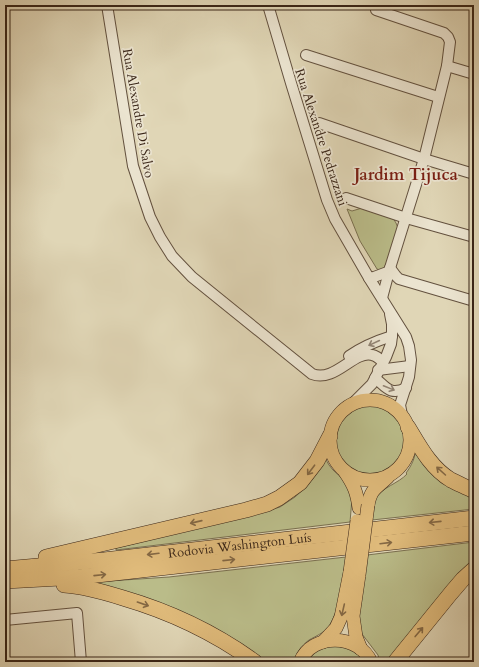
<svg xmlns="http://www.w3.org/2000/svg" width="479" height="667" viewBox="0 0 479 667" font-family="Cardo,serif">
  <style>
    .green { fill: #babc89; stroke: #7a7050 }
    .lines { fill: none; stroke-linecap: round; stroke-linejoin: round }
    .minor-casing { stroke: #63513f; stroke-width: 12 }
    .major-casing { stroke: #392517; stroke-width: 14 }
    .highway-casing { stroke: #392517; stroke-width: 16 }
    .minor { stroke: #ebe4d0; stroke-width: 10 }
    .major { stroke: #e0bb7b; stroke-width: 13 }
    .highway { stroke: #e0bb7b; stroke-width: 15 }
    .major-bridge-casing { stroke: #392517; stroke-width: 14; stroke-linecap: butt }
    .major-bridge { stroke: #e0bb7b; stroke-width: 13 }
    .oneway { stroke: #928474 }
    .oneway2 { stroke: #846844 }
    .labels { text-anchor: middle; stroke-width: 3.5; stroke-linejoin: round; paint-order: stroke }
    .street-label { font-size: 13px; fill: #392517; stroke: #ebe4d0 }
    .district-label { font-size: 17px; font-weight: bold; fill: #7a1f14; stroke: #ebe4d0 }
  </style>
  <rect width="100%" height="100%" fill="#e0d6b6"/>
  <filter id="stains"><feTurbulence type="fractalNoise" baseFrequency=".005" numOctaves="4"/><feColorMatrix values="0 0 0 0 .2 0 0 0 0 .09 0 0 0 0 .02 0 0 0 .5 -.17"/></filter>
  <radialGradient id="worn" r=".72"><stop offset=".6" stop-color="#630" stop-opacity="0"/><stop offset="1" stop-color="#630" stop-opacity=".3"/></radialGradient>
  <g class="green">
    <path d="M362 208 393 218 396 223 398 228 385 269 381 271 377 269 360 241 347 209 352 211Z"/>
    <circle cx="369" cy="440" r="35"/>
    <path d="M416 448 474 495V509L372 520C373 514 373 503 376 498 381 488 399 483 407 474L406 473C412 465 415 458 416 448Z"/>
    <path d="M325 458 329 465 333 470 346 482 352 499 350 522 116 550V548L264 512 280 507 295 497 307 486 317 473Z"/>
    <path d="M474 542V565L391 662H380L378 655 362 634 358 621 367 555Z"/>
    <path d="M346 557C343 576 340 611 329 626 324 633 316 636 309 640 301 646 297 653 293 662H262L94 582 169 577Z"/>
    <path d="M332 645 356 650 366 662H306C313 651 320 648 332 645Z"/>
  </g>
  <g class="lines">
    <g class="minor-casing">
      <g id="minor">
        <path d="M107 5 133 166 150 217 160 237 172 256 192 277 312 374C335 383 354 350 372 355 377 356 380 359 383 362"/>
        <path d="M268 5 291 83 327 200 335 219 369 278 406 337 409 346 411 360 409 377 400 405 402 415"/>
        <path d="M376 10 444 33 448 37 450 42 447 66 424 159 390 268 382 298"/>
        <path d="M306 55 438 97"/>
        <path d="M447 66 474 74"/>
        <path d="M319 123 424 159 474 174"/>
        <path d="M346 198 406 218 474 237"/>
        <path d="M390 268 396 276 399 279 474 301"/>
        <path d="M369 278 374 277 390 271"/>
        <path d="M349 356C362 347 376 341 392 336"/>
        <path d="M378 370 410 366"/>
        <path d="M375 378C386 387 390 396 406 388"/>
        <path d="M354 402 372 384 386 357 391 344 392 336V324L390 314"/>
        <path d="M5 620 77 613 81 662"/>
      </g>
    </g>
    <g class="major-casing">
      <g id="major">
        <circle cx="370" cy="440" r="40"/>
        <path d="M345 472C354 485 357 493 359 508"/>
        <path d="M368 505C371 488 377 488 388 477"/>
        <path d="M359 575 353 616 356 637 361 649"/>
        <path d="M323 642 336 628 341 617 350 572"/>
        <path d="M300 662C312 632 359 634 371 662"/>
      </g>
    </g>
    <g class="highway-casing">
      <g id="highway">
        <path d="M408 427C420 447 431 468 451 480 459 484 466 487 474 491"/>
        <path d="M46 557 246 510 267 504 279 498 300 483 317 461 330 436"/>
        <path id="s1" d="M5 569 104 560 474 518"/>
        <path d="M5 581 79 577 474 533"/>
        <path d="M64 585C84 586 104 592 123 598 171 612 215 633 255 662"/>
        <path d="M395 662 451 593 463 579 474 569"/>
      </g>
    </g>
    <use href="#minor" class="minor"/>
    <use href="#major" class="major"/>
    <use href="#highway" class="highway"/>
    <g class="major-bridge-casing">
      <g id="major-bridge">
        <path d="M350 572 357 521"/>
        <path d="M359 575 368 505"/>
      </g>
    </g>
    <use href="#major-bridge" class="major-bridge"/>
  </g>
  <defs><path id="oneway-shaft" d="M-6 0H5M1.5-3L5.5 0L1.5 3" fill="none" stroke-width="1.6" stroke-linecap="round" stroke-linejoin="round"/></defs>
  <g class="oneway">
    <use href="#oneway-shaft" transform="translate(374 343) rotate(155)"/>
    <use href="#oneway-shaft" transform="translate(389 388) rotate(22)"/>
  </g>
  <g class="oneway2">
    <use href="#oneway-shaft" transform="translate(311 470) rotate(127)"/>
    <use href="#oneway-shaft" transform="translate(441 471) rotate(-138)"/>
    <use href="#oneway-shaft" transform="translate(196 522) rotate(167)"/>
    <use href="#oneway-shaft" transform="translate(435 522) rotate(174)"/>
    <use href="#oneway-shaft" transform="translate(386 543) rotate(-7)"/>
    <use href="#oneway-shaft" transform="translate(153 554) rotate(173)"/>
    <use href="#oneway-shaft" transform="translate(229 560) rotate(-6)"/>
    <use href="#oneway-shaft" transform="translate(100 575) rotate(-6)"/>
    <use href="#oneway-shaft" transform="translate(143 604) rotate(19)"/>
    <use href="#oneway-shaft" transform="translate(343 610) rotate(103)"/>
    <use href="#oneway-shaft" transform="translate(419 632) rotate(-50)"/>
  </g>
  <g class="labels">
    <g class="street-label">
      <text transform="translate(139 113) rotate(80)" y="5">Rua Alexandre Di Salvo</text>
      <text transform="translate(322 137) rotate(72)" y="5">Rua Alexandre Pedrazzani</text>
      <text dy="5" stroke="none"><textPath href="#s1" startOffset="236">Rodovia Washington Luís</textPath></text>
    </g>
    <g class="district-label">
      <text x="406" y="180">Jardim Tijuca</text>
    </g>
  </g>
  <rect width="479" height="667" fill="none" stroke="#e0d6b6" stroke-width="20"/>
  <rect x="6" y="6" width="467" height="655" fill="none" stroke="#392517" stroke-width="2"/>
  <rect x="10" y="10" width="459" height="647" fill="none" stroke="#392517"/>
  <rect width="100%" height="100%" filter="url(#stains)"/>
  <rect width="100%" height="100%" fill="url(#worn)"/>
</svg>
